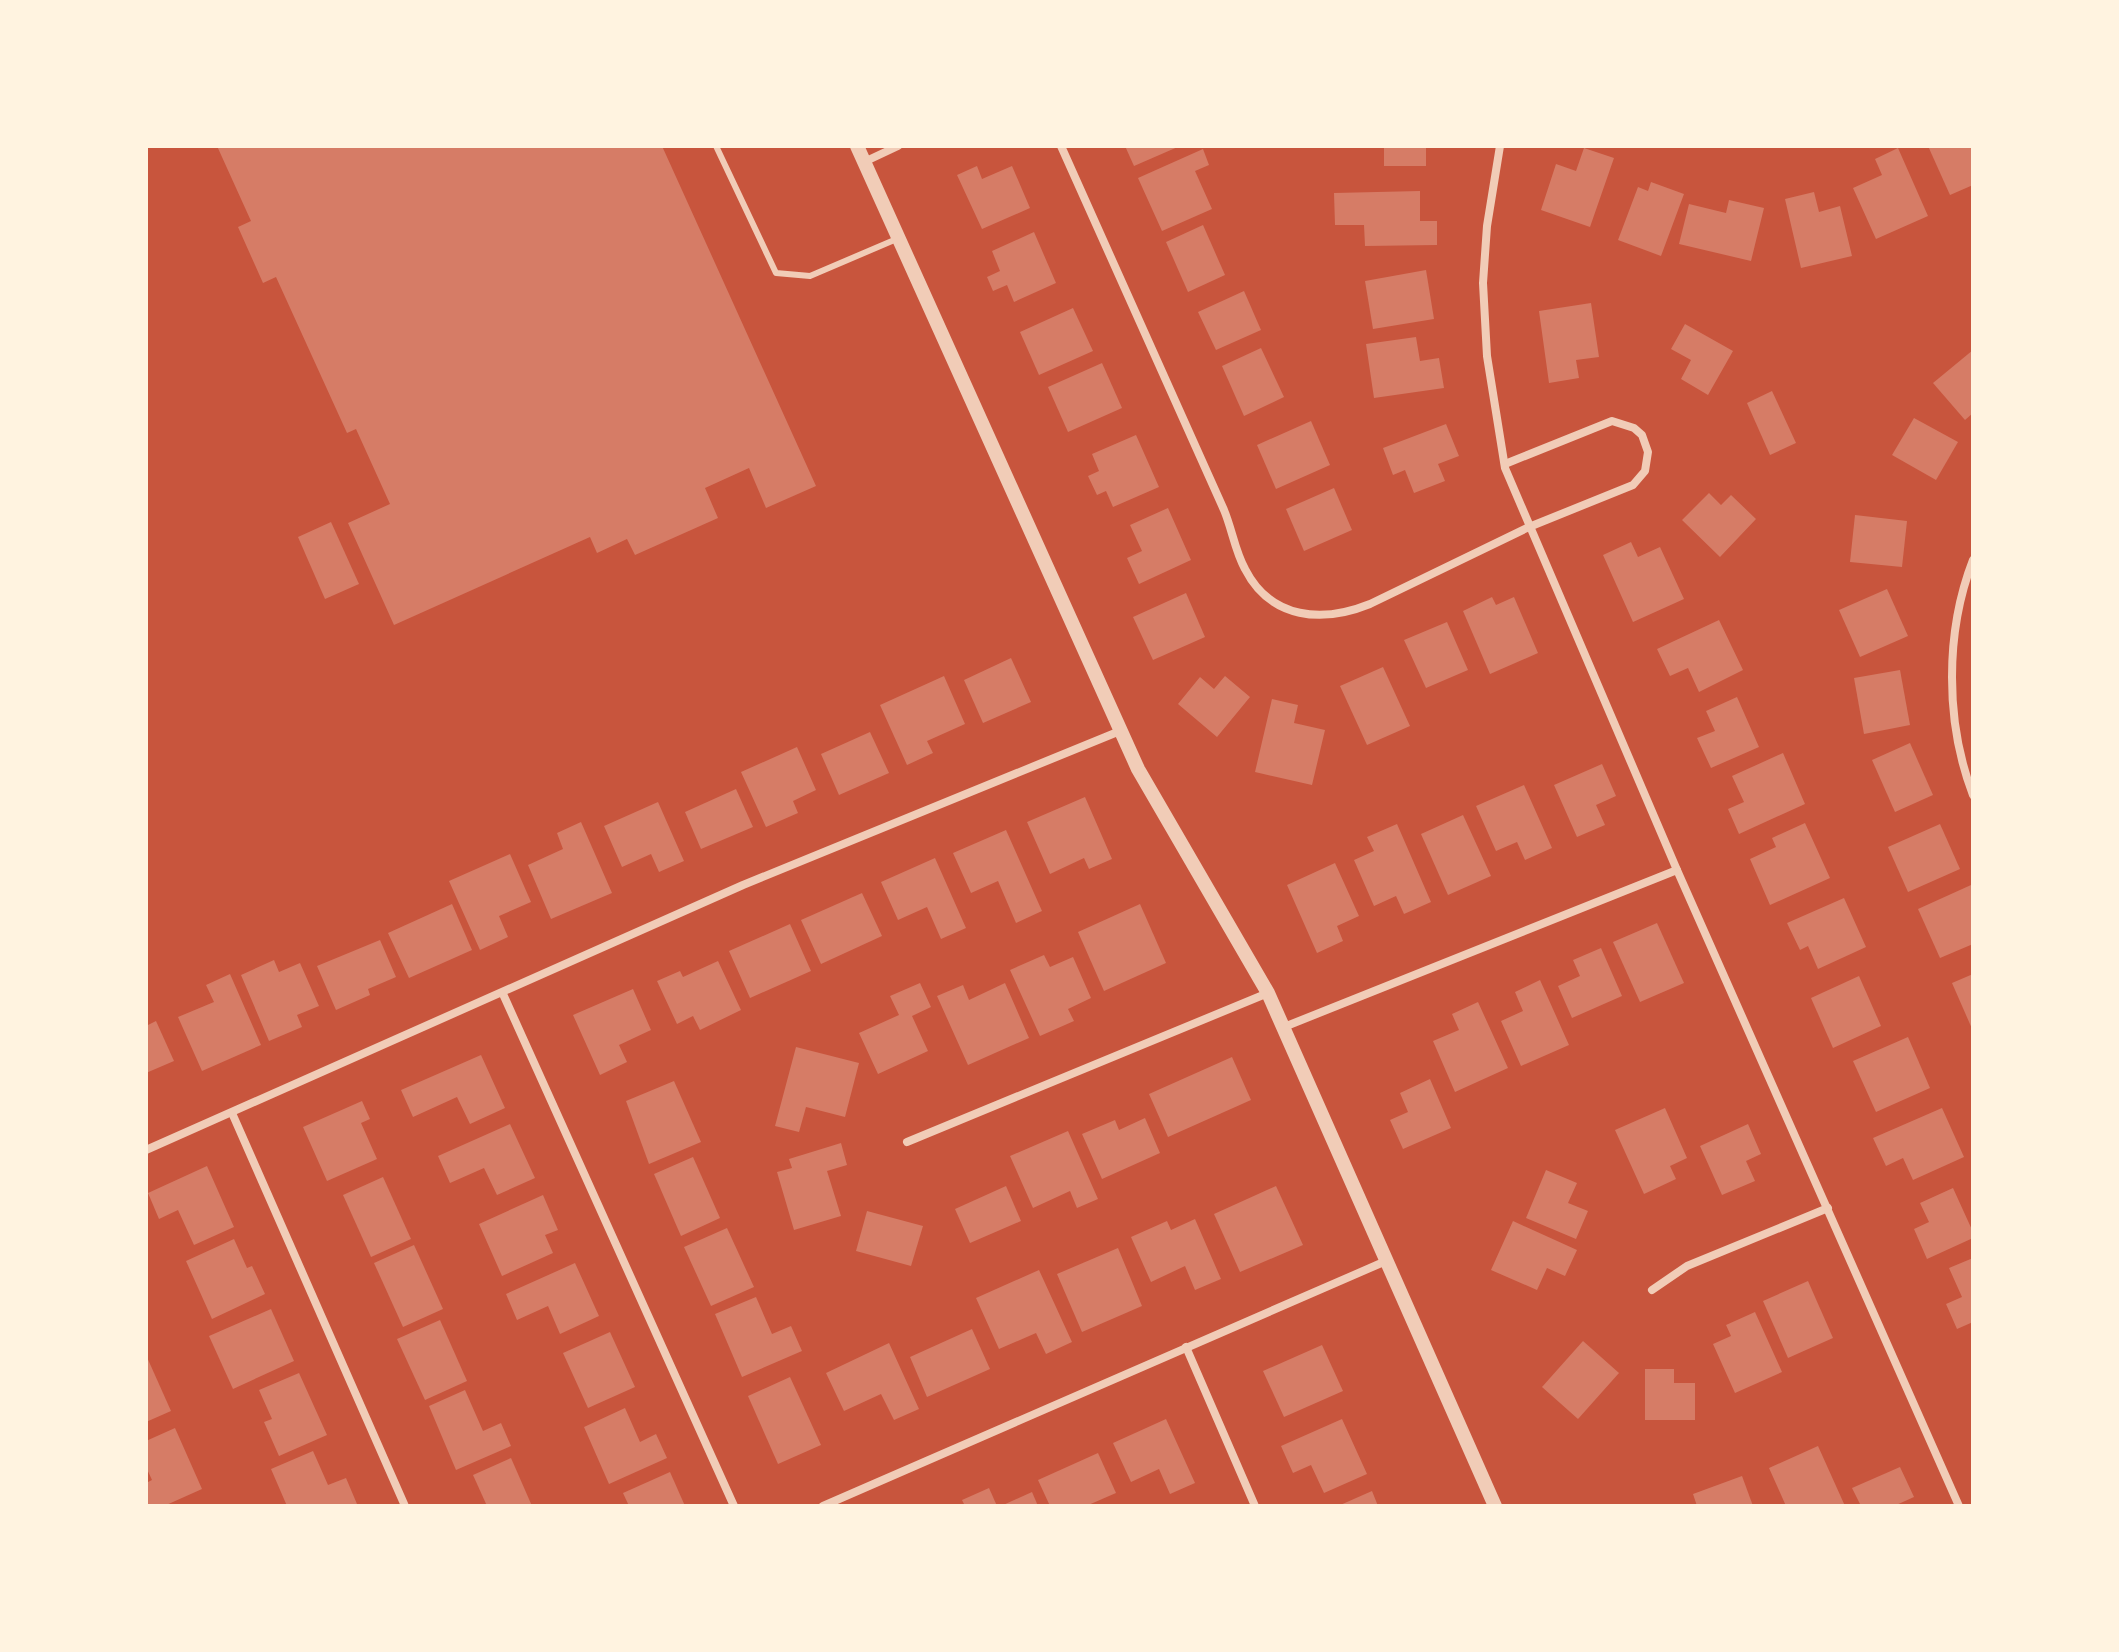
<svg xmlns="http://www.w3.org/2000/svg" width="2119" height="1652" viewBox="0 0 2119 1652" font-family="'Archivo Narrow',sans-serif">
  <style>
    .building { fill: #d67c66 }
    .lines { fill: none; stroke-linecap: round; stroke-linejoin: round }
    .service { stroke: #f1ccb7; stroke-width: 6 }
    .minor { stroke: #f1ccb7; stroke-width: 8 }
    .tertiary { stroke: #f1ccb7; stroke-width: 14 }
  </style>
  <rect width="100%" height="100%" fill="#c8553d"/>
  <g class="building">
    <path d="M217 146H662L816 486 766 508 749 468 705 488 718 518 635 555 627 539 597 553 590 537 394 625 348 523 390 504 356 429 347 433 276 277 263 283 238 227 251 221Z"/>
    <path d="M1125 146H1180L1134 166Z"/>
    <rect x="1384" y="146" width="42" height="20"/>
    <path d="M1928 146H1973V185L1950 195Z"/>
    <path d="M1584 148 1614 158 1590 227 1541 210 1556 164 1576 171Z"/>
    <path d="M1898 148 1928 216 1876 239 1853 188 1882 175 1875 159Z"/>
    <path d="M1203 149 1209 165 1195 171 1212 209 1162 231 1138 178Z"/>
    <path d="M977 166 982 179 1012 166 1030 208 982 229 957 175Z"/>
    <path d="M1651 182 1684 194 1661 256 1618 240 1638 187 1648 191Z"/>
    <path d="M1420 191V221H1437V245L1365 246 1364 225H1335L1334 193Z"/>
    <path d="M1814 192 1819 212 1840 206 1852 256 1801 268 1785 199Z"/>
    <path d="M1729 200 1764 208 1751 261 1679 244 1689 204 1726 213Z"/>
    <path d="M1203 225 1225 275 1188 292 1166 242Z"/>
    <path d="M1034 232 1056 283 1014 302 1007 285 993 291 987 277 1000 271 992 251Z"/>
    <path d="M1426 270 1434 319 1373 329 1365 281Z"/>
    <path d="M1244 291 1261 330 1216 350 1198 312Z"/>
    <path d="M1591 303 1599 357 1576 360 1579 378 1549 383 1539 311Z"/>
    <path d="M1073 308 1093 351 1039 375 1020 332Z"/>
    <path d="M1685 324 1733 351 1708 395 1681 379 1691 360 1671 349Z"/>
    <path d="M1416 337 1420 361 1439 358 1444 388 1374 398 1366 344Z"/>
    <path d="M1261 348 1284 397 1244 416 1222 366Z"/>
    <path d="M1973 350V413L1965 420 1933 383Z"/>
    <path d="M1102 363 1122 408 1068 432 1048 387Z"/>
    <path d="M1772 391 1796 443 1770 455 1747 403Z"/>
    <path d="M1914 418 1958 442 1936 480 1892 455Z"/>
    <path d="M1311 421 1330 465 1276 489 1257 445Z"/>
    <path d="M1446 424 1459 456 1438 464 1445 481 1414 493 1405 470 1393 475 1383 448Z"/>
    <path d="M1136 435 1159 487 1113 507 1106 491 1097 495 1088 476 1099 471 1092 454Z"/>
    <path d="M1334 488 1352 530 1304 551 1286 509Z"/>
    <path d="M1709 493 1721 505 1731 495 1756 519 1720 557 1682 520Z"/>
    <path d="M1168 508 1191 560 1139 584 1127 558 1142 551 1130 525Z"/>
    <path d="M1855 515 1907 521 1902 567 1850 562Z"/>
    <path d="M331 522 359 584 325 599 298 537Z"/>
    <path d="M1631 542 1638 557 1660 547 1684 599 1633 622 1603 555Z"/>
    <path d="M1887 589 1908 636 1860 657 1839 610Z"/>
    <path d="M1186 593 1205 637 1153 660 1133 617Z"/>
    <path d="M1492 597 1496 605 1514 597 1538 653 1490 674 1463 611Z"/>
    <path d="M1719 620 1743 670 1699 692 1688 668 1670 676 1657 649Z"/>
    <path d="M1447 622 1468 670 1426 688 1404 640Z"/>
    <path d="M1011 658 1031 702 983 723 964 680Z"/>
    <path d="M1383 667 1410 726 1367 745 1340 686Z"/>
    <path d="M1900 670 1910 725 1864 734 1854 678Z"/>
    <path d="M944 676 965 724 927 741 933 753 907 765 880 705Z"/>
    <path d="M1225 676 1250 697 1217 737 1178 704 1200 677 1214 689Z"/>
    <path d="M1737 697 1759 747 1711 768 1697 738 1715 731 1706 711Z"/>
    <path d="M1272 699 1298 705 1294 723 1325 730 1312 785 1255 772Z"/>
    <path d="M870 732 889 773 839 795 821 754Z"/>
    <path d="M1910 743 1933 795 1895 812 1872 760Z"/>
    <path d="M797 747 816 790 793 801 798 813 766 827 741 772Z"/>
    <path d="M1783 753 1805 804 1739 834 1728 809 1744 802 1732 776Z"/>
    <path d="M1602 764 1616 796 1596 805 1605 825 1577 837 1554 785Z"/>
    <path d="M1524 785 1552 848 1525 860 1517 842 1496 851 1476 806Z"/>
    <path d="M736 789 753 827 701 849 685 812Z"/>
    <path d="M1085 797 1112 859 1089 869 1084 858 1050 874 1027 822Z"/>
    <path d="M658 802 684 861 659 872 651 854 622 867 604 826Z"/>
    <path d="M1463 815 1491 876 1448 895 1421 834Z"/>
    <path d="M581 822 612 893 551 919 528 865 563 849 557 833Z"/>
    <path d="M1805 823 1830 878 1770 905 1750 859 1776 847 1772 838Z"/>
    <path d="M1397 824 1431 902 1404 914 1396 896 1374 906 1354 860 1374 851 1367 837Z"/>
    <path d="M1940 824 1960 869 1908 892 1888 847Z"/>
    <path d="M1006 830 1042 911 1016 923 998 881 971 893 953 853Z"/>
    <path d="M510 854 531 902 499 916 508 937 480 950 449 881Z"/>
    <path d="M935 858 966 928 941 939 927 907 898 920 881 882Z"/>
    <path d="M1335 863 1359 916 1337 926 1343 941 1317 953 1287 885Z"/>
    <path d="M1971 885 1973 944 1940 958 1918 909Z"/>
    <path d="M862 893 882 936 821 964 801 920Z"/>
    <path d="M1844 898 1866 947 1818 969 1808 946 1800 950 1787 923Z"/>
    <path d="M452 904 472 950 409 978 388 933Z"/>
    <path d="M1140 904 1166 963 1104 991 1078 932Z"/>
    <path d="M1657 923 1684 983 1640 1002 1613 942Z"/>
    <path d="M790 924 811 971 750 998 729 951Z"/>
    <path d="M380 940 396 977 368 989 370 995 336 1010 317 966Z"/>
    <path d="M1601 948 1622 996 1572 1018 1558 986 1580 976 1573 960Z"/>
    <path d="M1044 955 1050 967 1073 957 1091 998 1068 1009 1074 1021 1040 1036 1010 970Z"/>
    <path d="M274 960 279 972 300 963 319 1006 297 1015 302 1027 269 1041 241 975Z"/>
    <path d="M718 961 741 1010 700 1030 693 1016 677 1024 657 981 680 971 683 977Z"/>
    <path d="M230 974 261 1045 202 1071 178 1017 214 1002 206 985Z"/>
    <path d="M1973 974V1031L1952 983Z"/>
    <path d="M1859 976 1881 1026 1833 1048 1811 998Z"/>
    <path d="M1540 980 1569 1045 1521 1066 1501 1021 1523 1011 1515 992Z"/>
    <path d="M920 983 931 1007 912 1016 928 1051 878 1074 859 1033 899 1015 890 996Z"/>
    <path d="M1005 983 1029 1038 968 1065 937 996 963 985 969 1000Z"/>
    <path d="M633 989 651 1030 619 1045 627 1062 600 1075 573 1015Z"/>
    <path d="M1478 1002 1508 1068 1455 1092 1433 1041 1459 1030 1452 1014Z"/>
    <path d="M156 1021 174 1061 146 1073V1026Z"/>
    <path d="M1908 1037 1930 1088 1876 1112 1853 1061Z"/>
    <path d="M796 1047 859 1063 845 1117 806 1107 799 1132 775 1126Z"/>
    <path d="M481 1055 505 1108 470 1124 457 1097 413 1117 401 1090Z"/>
    <path d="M1232 1057 1251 1100 1168 1137 1149 1094Z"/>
    <path d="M1430 1079 1451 1128 1403 1149 1390 1120 1408 1112 1400 1093Z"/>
    <path d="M674 1081 701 1142 649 1164 626 1101Z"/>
    <path d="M362 1101 370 1119 361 1123 377 1159 327 1181 303 1127Z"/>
    <path d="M1665 1108 1687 1158 1670 1166 1676 1179 1644 1194 1615 1130Z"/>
    <path d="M1942 1108 1964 1157 1913 1180 1903 1158 1886 1166 1873 1138Z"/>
    <path d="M1145 1118 1160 1153 1102 1179 1082 1134 1115 1120 1119 1130Z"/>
    <path d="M510 1124 535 1178 497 1195 484 1168 450 1183 438 1156Z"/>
    <path d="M1748 1124 1761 1154 1746 1161 1755 1181 1722 1195 1700 1146Z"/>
    <path d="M1068 1131 1098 1199 1077 1208 1070 1191 1033 1208 1010 1156Z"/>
    <path d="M841 1143 847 1165 827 1171 841 1216 794 1230 777 1172 792 1168 789 1159Z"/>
    <path d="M693 1157 720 1218 681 1236 654 1174Z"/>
    <path d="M207 1166 234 1227 194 1245 178 1210 159 1219 148 1193Z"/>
    <path d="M1546 1170 1577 1183 1568 1203 1588 1211 1576 1239 1526 1218Z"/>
    <path d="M383 1177 411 1239 371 1257 343 1195Z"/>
    <path d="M1006 1186 1021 1221 970 1243 955 1209Z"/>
    <path d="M1276 1186 1303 1245 1240 1272 1214 1214Z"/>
    <path d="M1953 1188 1973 1232V1238L1927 1259 1914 1229 1929 1222 1920 1203Z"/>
    <path d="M543 1195 558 1230 545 1235 553 1253 502 1276 479 1224Z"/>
    <path d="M867 1211 923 1226 911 1266 856 1251Z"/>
    <path d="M1195 1219 1221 1279 1195 1290 1185 1266 1151 1282 1131 1237 1167 1221 1171 1230Z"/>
    <path d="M1513 1221 1577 1250 1565 1276 1547 1268 1537 1290 1491 1270Z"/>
    <path d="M727 1228 754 1287 711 1306 684 1247Z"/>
    <path d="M234 1239 247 1268 252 1266 265 1294 212 1319 186 1261Z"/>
    <path d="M414 1245 443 1309 403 1327 374 1263Z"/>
    <path d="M1118 1248 1142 1306 1082 1332 1057 1274Z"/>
    <path d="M1973 1258V1322L1957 1329 1946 1304 1962 1297 1949 1268Z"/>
    <path d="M575 1263 599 1316 560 1334 548 1306 517 1320 506 1294Z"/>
    <path d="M1039 1270 1072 1342 1046 1354 1036 1333 999 1349 976 1298Z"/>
    <path d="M1808 1281 1833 1338 1788 1358 1763 1301Z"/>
    <path d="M756 1297 772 1334 791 1326 802 1351 742 1377 715 1314Z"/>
    <path d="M271 1309 294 1361 233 1389 209 1336Z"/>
    <path d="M1755 1312 1782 1372 1735 1393 1713 1344 1731 1336 1726 1325Z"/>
    <path d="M440 1320 467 1381 425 1400 397 1339Z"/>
    <path d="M972 1329 990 1369 927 1397 910 1357Z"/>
    <path d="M610 1332 635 1387 588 1408 563 1353Z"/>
    <path d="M1583 1341 1619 1373 1578 1419 1542 1387Z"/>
    <path d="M889 1343 919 1409 894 1420 881 1394 844 1411 826 1373Z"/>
    <path d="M1322 1345 1343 1391 1284 1417 1263 1371Z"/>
    <path d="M146 1355 171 1411 146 1422Z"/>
    <path d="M1645 1369H1674V1383H1695V1420H1645Z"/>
    <path d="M299 1373 327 1435 279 1456 264 1422 272 1419 259 1390Z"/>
    <path d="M790 1377 821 1445 778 1464 748 1396Z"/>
    <path d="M465 1390 483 1431 501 1423 511 1446 456 1470 429 1406Z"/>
    <path d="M625 1408 640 1442 656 1434 667 1458 609 1484 584 1427Z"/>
    <path d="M1166 1419 1195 1483 1170 1494 1159 1469 1131 1482 1113 1443Z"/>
    <path d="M1342 1419 1367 1474 1324 1493 1311 1465 1293 1473 1281 1446Z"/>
    <path d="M175 1428 202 1489 164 1506H146V1483L152 1480 146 1467V1441Z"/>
    <path d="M1818 1446 1845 1506H1812L1811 1504 1786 1506 1769 1468Z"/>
    <path d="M313 1451 328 1485 346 1478 357 1504 352 1506H287L271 1469Z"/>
    <path d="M1098 1453 1116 1493 1086 1506H1050L1038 1480Z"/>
    <path d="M511 1458 532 1506H487L473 1475Z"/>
    <path d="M1900 1467 1914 1497 1894 1506H1861L1852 1488Z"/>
    <path d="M670 1472 685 1506H629L623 1493Z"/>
    <path d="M1742 1476 1753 1506H1697L1693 1494Z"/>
    <path d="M989 1488 997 1506H965L962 1500Z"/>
    <path d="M1372 1491 1378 1506H1338Z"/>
    <path d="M1032 1492 1038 1506H1001Z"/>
  </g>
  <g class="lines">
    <path class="service" d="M716 146 776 273 810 276 899 238"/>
    <g class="minor">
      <path d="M1061 146 1224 510C1232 529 1235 551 1245 569 1271 620 1323 623 1370 604L1529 527 1633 485 1645 471 1648 452 1642 435 1634 428 1612 421 1505 464"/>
      <path d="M1500 146 1487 226 1483 283 1487 356 1505 468 1677 870 1959 1506"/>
      <path d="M864 162 898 146"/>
      <path d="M1973 560C1945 632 1945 722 1973 795"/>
      <path d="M503 994 734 1506"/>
      <path d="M1284 1027 1677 870"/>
      <path d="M232 1113 405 1506"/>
      <path d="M907 1142 1268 993"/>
      <path d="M146 1150 743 885 1120 731"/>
      <path d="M1652 1290 1687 1266 1828 1208"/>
      <path d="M1186 1347 1255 1506"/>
      <path d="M823 1506 1386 1261"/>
    </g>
    <path class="tertiary" d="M857 146 1138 769 1268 993 1495 1506"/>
  </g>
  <rect width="2119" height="1652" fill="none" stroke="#fff3e0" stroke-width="296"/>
</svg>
